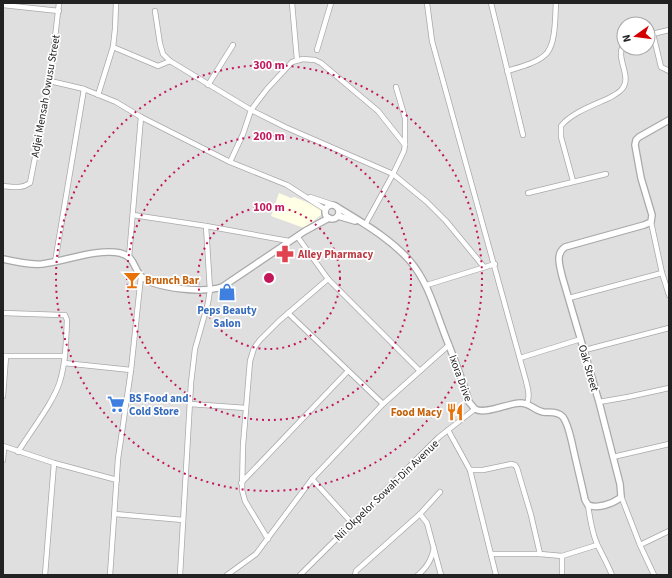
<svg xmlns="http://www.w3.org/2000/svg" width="672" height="578" viewBox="0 0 672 578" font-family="'Source Sans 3',sans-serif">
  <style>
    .residential { fill: #e0dfdf; fill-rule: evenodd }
    .education { fill: #ffffe5 }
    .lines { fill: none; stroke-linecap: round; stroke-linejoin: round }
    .minor-casing { stroke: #a9a9a9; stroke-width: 6 }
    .tertiary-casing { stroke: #a9a9a9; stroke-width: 8 }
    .minor { stroke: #fff; stroke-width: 4.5 }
    .tertiary { stroke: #fff; stroke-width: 5.5 }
    .ring { fill: none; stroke: #c2185b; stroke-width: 2; stroke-dasharray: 2 4 }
    .labels { text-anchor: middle; stroke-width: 3.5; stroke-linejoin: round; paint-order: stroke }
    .street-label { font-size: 11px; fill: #222; stroke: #fff }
    .health-label { font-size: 11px; font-weight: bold; fill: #be3a42; stroke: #fff; text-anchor: start }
    .food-label { font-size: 11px; font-weight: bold; fill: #c56008; stroke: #fff; text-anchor: start }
    .shop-label { font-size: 11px; font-weight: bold; fill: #366cbe; stroke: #fff }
    .centre { fill: #c2185b; stroke: #fff; stroke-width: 2 }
    .ring-label { font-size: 12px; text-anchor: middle; font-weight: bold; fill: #c2185b; stroke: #fff; stroke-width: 3.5; stroke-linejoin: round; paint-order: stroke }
  </style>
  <rect width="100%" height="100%" fill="#f2efe9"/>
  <path class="residential" d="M3 3H669V575H3ZM624 24H648V48H624Z"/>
  <path class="education" d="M279 193 291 198 294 197 319 207 321 210V215L304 228 271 216Z"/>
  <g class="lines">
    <g class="minor-casing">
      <g id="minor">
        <path d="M292 3 297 60"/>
        <path d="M427 3 432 41 526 381C528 389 530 396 527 404"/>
        <path d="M491 3 523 135"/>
        <path d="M3 5 59 11"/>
        <path d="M155 11 160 44 163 54 170 61 251 110 285 127 393 174 427 202 446 221 484 267"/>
        <path d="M653 34 661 67 669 71"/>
        <path d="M648 35 669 30"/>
        <path d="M113 47 158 66 170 61"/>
        <path d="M317 50 331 3"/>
        <path d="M507 71C520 67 538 63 547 53 556 42 555 16 556 3"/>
        <path d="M50 81 84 89 116 102 141 117 230 162 287 185 326 210"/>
        <path d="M208 85 233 45"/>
        <path d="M98 95 113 47 115 29 116 3"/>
        <path d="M230 162 243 134 251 110 267 89 292 62 303 59 315 60 321 63 378 111 405 145"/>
        <path d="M573 181 561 137V126C571 113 594 105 609 98 614 95 619 93 622 89 633 76 614 58 624 44"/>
        <path d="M3 186C14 187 21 189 30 183L50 81 59 3"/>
        <path d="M528 193 606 174"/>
        <path d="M310 197 334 205"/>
        <path d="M133 215 206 226 289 241"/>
        <path d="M651 222 662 273 669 295"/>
        <path d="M365 225 393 174 404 151 405 145V118L396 87"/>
        <path d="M297 236 328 279 420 371"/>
        <path d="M129 257 141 117"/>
        <path d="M55 262 84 89"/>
        <path d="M427 285 495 264"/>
        <path d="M569 298 662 273"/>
        <path d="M3 313 61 315H65L67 320C66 340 66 361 60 381 54 402 30 432 18 452"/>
        <path d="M288 313 383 404"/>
        <path d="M585 350 669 328"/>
        <path d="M3 356H65"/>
        <path d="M520 358 581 339"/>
        <path d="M64 363 131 370"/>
        <path d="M3 396 6 356"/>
        <path d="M599 402 628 397 669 388"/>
        <path d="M190 404 246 408"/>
        <path d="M448 430 470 470 496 575"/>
        <path d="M3 446 54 463 117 480"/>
        <path d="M613 457 669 444"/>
        <path d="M3 460 4 447"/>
        <path d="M470 470H483L511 464 515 465 517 468 531 515 540 554"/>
        <path d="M312 479 352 523"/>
        <path d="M241 483 348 371"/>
        <path d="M621 496 640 545 654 575"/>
        <path d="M588 505C590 519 592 534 598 546 603 556 608 565 612 575"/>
        <path d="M115 514 183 520"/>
        <path d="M420 514 427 523 441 575"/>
        <path d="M268 539 245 501 242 490 243 445 250 361 254 348 260 340 279 321 328 279"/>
        <path d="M640 545 669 531"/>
        <path d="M491 554H540L562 556 597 545"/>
        <path d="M45 575 54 463"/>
        <path d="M110 575 118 459 131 370 141 276"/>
        <path d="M180 575 191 383 195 349 208 303 210 290 206 226"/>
        <path d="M227 575 256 554 312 479 383 404 449 345"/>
        <path d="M300 575 439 437 475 409"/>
        <path d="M355 575 356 571 420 514 440 492"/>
        <path d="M418 575C427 567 431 561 434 548"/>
        <path d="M562 575V556"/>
      </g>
    </g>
    <g class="tertiary-casing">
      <g id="tertiary">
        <circle cx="332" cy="212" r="7"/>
        <path d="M337 207C363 223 390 238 410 261 427 281 434 306 443 330 452 354 462 377 469 402 471 404 473 407 475 409 485 415 509 403 520 403 530 403 534 410 543 412 550 413 558 411 563 417 568 424 570 435 572 443 576 462 581 481 585 500L588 505C597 509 612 504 620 498L621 496 620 484 599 402 562 276C560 266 555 254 565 247L644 225 651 222 652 215 641 178 635 145 636 140 639 137 669 120"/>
        <path d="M338 216 355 221"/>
        <path d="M3 259C16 262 29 265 42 264 65 261 99 248 120 253 136 257 133 269 142 277 157 289 204 293 222 287L305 231 329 218"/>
      </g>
    </g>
    <use href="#minor" class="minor"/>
    <use href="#tertiary" class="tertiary"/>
  </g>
  <g class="ring">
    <circle cx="269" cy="278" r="71"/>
    <circle cx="269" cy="278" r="142"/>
    <circle cx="269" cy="278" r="213"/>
  </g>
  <defs>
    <g id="pharmacy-bare" transform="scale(1.38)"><path d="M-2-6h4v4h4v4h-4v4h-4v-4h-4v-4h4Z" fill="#e0444e" stroke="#fff" stroke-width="2.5" paint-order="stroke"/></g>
    <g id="bar-bare" transform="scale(1.38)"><path d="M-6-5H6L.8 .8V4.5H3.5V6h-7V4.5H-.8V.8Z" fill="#e8710a" stroke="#fff" stroke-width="2.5" paint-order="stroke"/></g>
    <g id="shop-bare" transform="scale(1.38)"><path d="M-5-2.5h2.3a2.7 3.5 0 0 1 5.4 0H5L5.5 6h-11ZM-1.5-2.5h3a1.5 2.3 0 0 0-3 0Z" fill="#3f7fe0" stroke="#fff" stroke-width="2.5" paint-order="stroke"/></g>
    <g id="supermarket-bare" transform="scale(1.38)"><path d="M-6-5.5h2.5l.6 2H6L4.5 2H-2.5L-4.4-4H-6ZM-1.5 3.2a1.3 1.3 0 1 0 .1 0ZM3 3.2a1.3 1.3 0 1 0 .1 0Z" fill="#3f7fe0" stroke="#fff" stroke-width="2.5" paint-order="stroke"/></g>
    <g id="restaurant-bare" transform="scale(1.38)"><path d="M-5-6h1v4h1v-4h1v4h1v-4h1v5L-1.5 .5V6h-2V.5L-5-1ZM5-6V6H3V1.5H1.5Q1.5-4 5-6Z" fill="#e8710a" stroke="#fff" stroke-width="2.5" paint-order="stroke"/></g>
  </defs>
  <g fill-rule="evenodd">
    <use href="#pharmacy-bare" x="285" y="254"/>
    <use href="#bar-bare" x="132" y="280"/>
    <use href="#shop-bare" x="227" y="292"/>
    <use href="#supermarket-bare" x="116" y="404"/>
    <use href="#restaurant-bare" x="455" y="412"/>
  </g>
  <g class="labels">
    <g class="street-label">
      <text transform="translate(45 96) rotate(-80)" y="4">Adjei Mensah Owusu Street</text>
      <text transform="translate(589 368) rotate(74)" y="4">Oak Street</text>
      <text transform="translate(461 378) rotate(70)" y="4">Ixora Drive</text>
      <text transform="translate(386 490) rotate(-44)" y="4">Nii Okpelor Sowah-Din Avenue</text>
    </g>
    <g class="health-label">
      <text x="298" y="258">Alley Pharmacy</text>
    </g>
    <g class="food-label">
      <text x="145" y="284">Brunch Bar</text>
      <text x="442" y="416" text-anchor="end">Food Macy</text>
    </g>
    <g class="shop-label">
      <text x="227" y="314">Peps Beauty<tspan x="227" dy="13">Salon</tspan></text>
      <text x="129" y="402" text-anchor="start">BS Food and<tspan x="129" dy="13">Cold Store</tspan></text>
    </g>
  </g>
  <circle cx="269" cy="278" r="6" class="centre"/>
  <g class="ring-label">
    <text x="269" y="69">300 m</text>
    <text x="269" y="140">200 m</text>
    <text x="269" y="211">100 m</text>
  </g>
  <rect width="672" height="578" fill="none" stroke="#222222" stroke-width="8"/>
  <g transform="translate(636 36) rotate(256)"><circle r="19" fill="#ffffff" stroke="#a7a7a7"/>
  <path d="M0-3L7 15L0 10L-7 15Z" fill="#d40000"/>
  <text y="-6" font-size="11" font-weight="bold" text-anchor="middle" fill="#222222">N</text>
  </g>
</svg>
